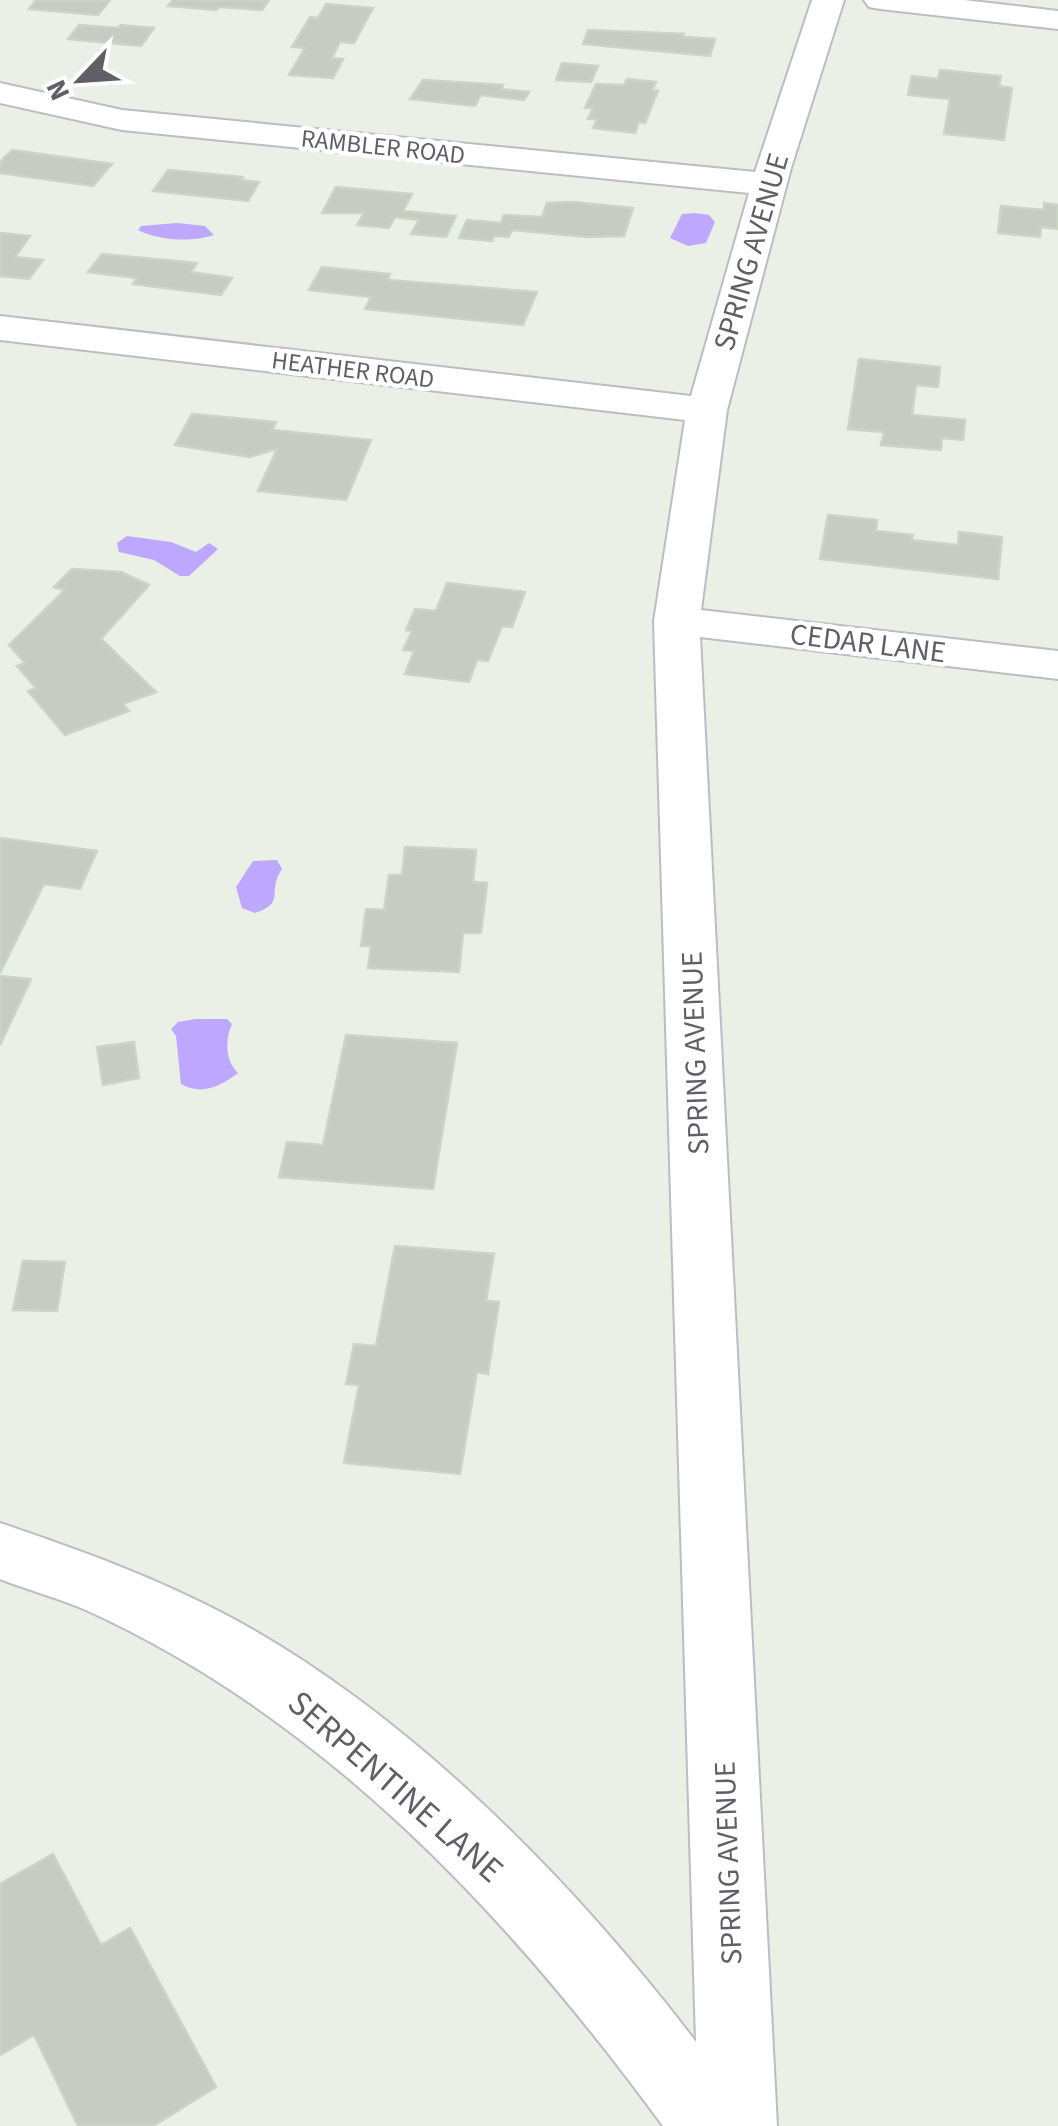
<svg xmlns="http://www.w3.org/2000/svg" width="1058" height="2126" viewBox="0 0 1058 2126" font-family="'Source Sans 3',sans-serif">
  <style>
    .water { fill: #bda7ff }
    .building { fill: #c7cbc2; stroke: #ccd5c4; stroke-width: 2.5 }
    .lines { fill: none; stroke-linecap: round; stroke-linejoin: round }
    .minor-casing { stroke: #bebbc2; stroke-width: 4 }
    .minor { fill: #fff; fill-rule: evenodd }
    .labels { text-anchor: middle; stroke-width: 9; stroke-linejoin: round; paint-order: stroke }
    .far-street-label { font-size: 25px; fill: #615e66; stroke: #fff }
    .street-label { font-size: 30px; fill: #615e66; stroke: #fff }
    .near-street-label { font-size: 35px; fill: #615e66; stroke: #fff }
  </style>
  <rect width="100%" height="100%" fill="#eaf0e6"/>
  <g class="water">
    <path d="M695 213 709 215 715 222 706 243 688 246 670 238 682 214Z"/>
    <path d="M177 223 205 226 214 235C190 243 158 240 138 230L141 226Z"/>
    <path d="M127 536 171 542 196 552 209 543 218 549 189 576H180L154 560 119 552 117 543Z"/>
    <path d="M277 860 282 869C266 893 287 902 255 913L242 908 236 887 253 861Z"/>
    <path d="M196 1019H227L232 1024C225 1039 225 1061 238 1073 221 1086 202 1096 181 1084L176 1036 171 1029 178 1022Z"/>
  </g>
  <g class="building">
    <path d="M36 0H110L98 15 29 9Z"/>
    <path d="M173 0H269L262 10 219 7 216 10 168 6Z"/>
    <path d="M326 4 373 8 354 43 340 42 332 58 343 59 333 78 289 75 305 48 292 47 310 17 318 18Z"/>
    <path d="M79 25 118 28 121 25 154 28 141 46 68 39Z"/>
    <path d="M588 30 684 34 683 37 715 39 710 56 583 44Z"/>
    <path d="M562 63 598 66 591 82 556 80Z"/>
    <path d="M940 70 1001 76 999 86 1012 88 1004 140 944 134 950 99 908 95 912 76 938 79Z"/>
    <path d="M627 79 656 82 652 90 658 91 645 123 639 122 635 133 593 128 597 119H588L593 108H585L596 84 624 85Z"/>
    <path d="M423 80 503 85 501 89 529 92 524 100 481 95 475 106 410 99Z"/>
    <path d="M12 150 112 164 93 186 0 173V162Z"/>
    <path d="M168 170 243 177 241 180 259 182 248 201 153 191Z"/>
    <path d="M336 187 412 194 403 211 456 216 446 237 411 234 419 220 395 217 389 228 357 225 364 213H322Z"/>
    <path d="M573 202 633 208 624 236 587 237 512 230 509 237 494 236 492 241 459 238 467 220 501 223 504 215 542 217 547 203Z"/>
    <path d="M1044 203 1058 205V229L1041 227 1040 237 998 233 1001 206 1044 210Z"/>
    <path d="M0 233 30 236 15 257 43 260 29 279 0 276Z"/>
    <path d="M102 254 197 263 191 272 232 278 221 295 133 284 137 278 88 272Z"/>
    <path d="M322 267 390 274 388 280 537 292 523 325 365 309 371 297 309 290Z"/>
    <path d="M859 359 940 367 938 387 916 385 912 415 965 420 963 440 942 438 941 450 881 445 884 432 848 429Z"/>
    <path d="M192 414 276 422 272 430 371 440 346 500 258 491 277 449 250 457 175 445Z"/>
    <path d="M828 515 877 520 876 531 913 535 911 540 958 545 959 532 1002 537 998 579 820 559Z"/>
    <path d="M72 569 121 572 149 585 101 639 156 692 123 704 129 711 65 735 28 691 36 688 17 666 25 663 9 645 65 590 54 587Z"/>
    <path d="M447 583 525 592 512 627 502 626 488 661 477 660 469 682 405 674 414 651 403 650 412 631 406 630 415 609 436 611Z"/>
    <path d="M0 838 97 851 80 889 44 884 0 973Z"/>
    <path d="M405 847 476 850 473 882 487 883 481 933H463L459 972 368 968 371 946H361L366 909 384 910 389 875H402Z"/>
    <path d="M0 976 31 979 0 1045Z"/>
    <path d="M346 1035 457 1043 433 1189 279 1177 287 1142 323 1145Z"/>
    <path d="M134 1042 139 1078 103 1085 97 1047Z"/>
    <path d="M395 1246 494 1254 486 1301 499 1302 488 1374 477 1372 460 1474 344 1463 359 1385 346 1384 354 1344 376 1346Z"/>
    <path d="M23 1261 65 1262 57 1311 13 1310Z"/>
    <path d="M53 1854 101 1945 130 1928 216 2087 153 2126H78L34 2035 0 2055V1884Z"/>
  </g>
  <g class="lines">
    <g class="minor-casing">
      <g id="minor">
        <path d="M812 0H844L791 168 727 410 701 610 1058 651V679L700 637 777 2126H663C510 1917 326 1719 86 1610 58 1598 28 1590 0 1579V1523C80 1550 157 1578 232 1618 412 1716 573 1881 696 2042L654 621 685 420 0 340V316L691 396 749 193 122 130 0 103V83L122 110 755 172Z"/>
        <path d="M864 0H964L1058 11V29L880 9 869 7Z"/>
      </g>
    </g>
    <use href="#minor" class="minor"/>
  </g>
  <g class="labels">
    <g class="far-street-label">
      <text transform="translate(383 146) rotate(6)" y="9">RAMBLER ROAD</text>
      <text transform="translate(353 369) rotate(7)" y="9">HEATHER ROAD</text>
    </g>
    <g class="street-label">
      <text transform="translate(751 252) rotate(-74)" y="10">SPRING AVENUE</text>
      <text transform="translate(868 643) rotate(7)" y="10">CEDAR LANE</text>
      <text transform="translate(695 1053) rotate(-92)" y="10">SPRING AVENUE</text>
      <text transform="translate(728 1863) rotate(-92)" y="10">SPRING AVENUE</text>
    </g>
    <g class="near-street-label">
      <text transform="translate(396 1786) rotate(41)" y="12">SERPENTINE LANE</text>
    </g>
  </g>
  <g transform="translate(80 80) rotate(245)" stroke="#ffffff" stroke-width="8" paint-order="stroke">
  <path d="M0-8L18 38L0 25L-18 38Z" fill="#615e66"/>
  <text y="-15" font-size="28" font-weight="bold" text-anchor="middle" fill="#615e66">N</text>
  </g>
</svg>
